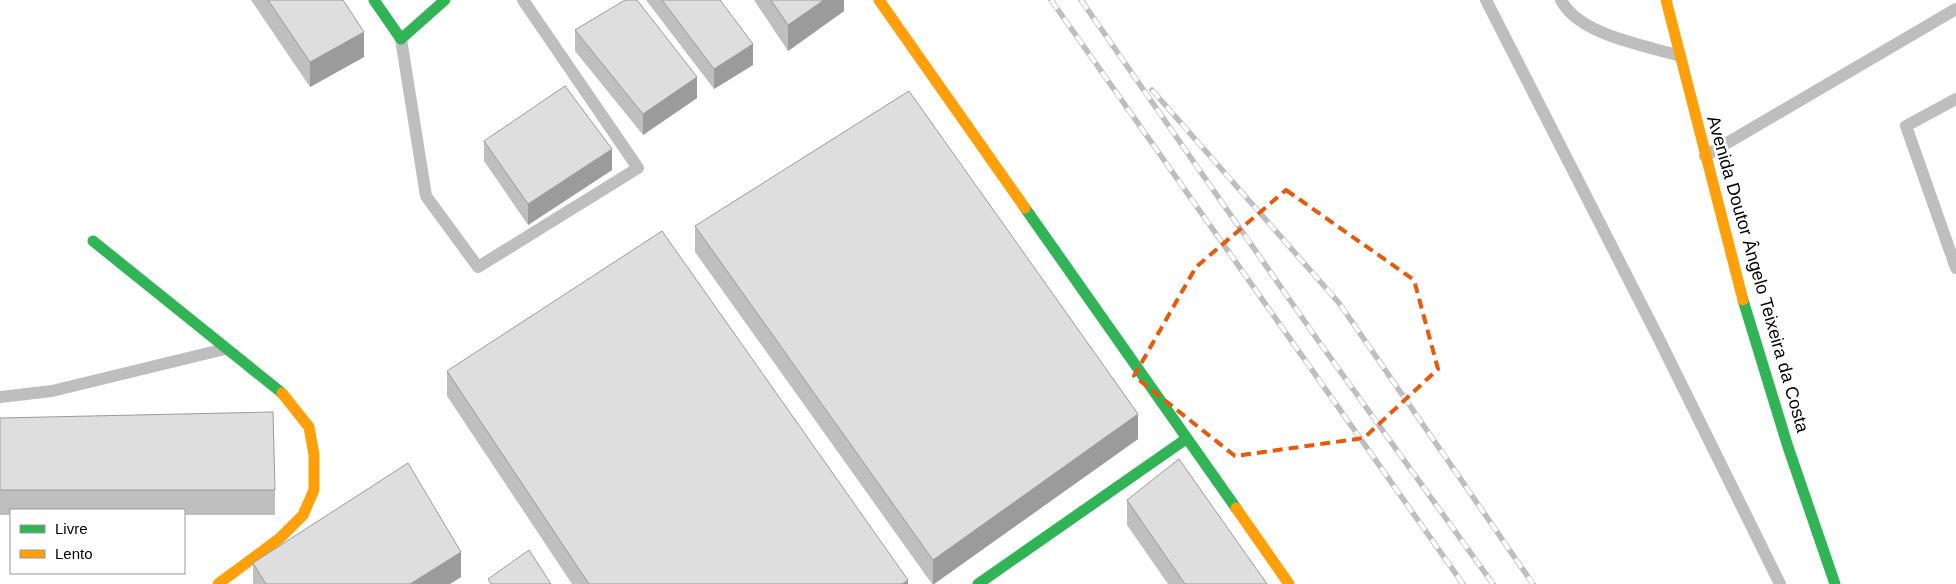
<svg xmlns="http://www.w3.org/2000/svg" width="1956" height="584" viewBox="0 0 1956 584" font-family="Helvetica,sans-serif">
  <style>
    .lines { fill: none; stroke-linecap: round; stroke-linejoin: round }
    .lane { stroke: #bebebe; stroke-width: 12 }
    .fast { stroke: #30b455; stroke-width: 11 }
    .slow { stroke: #ff9f0a; stroke-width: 11 }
    .rail-casing { stroke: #bebebe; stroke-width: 5.5 }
    .rail { stroke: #fff; stroke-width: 4; stroke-dasharray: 11; stroke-linecap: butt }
    .wall { fill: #bfbfbf }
    .shaded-wall { fill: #9b9b9b }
    .building { fill: #dedede; stroke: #9b9b9b }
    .marked { fill: none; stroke: #e8590c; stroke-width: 4; stroke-dasharray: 10 6; stroke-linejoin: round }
    .labels { text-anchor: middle; stroke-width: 5; stroke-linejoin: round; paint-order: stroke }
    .street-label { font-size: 18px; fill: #000; stroke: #fff }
  </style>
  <rect width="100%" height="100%" fill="#fff"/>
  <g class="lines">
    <g class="lane">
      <path d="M1486 0 1659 339 1780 584"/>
      <path d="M1561 0C1579 35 1644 45 1680 56"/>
      <path d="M401 39 426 196 478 267 638 168 523 0"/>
      <path d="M1956 99 1906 126 1956 268"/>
      <path d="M1705 156 1956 9"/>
      <path d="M0 397 52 391 225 349"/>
    </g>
    <g class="fast">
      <path d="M374 0 401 39 445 0"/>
      <path d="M1025 208 1236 508"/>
      <path d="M93 241 282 393"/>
      <path d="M1743 300 1788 447 1835 584"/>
      <path d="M978 584 1186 439"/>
    </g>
    <g class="slow">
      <path d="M879 0 1025 208"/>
      <path d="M1666 0 1743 300"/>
      <path d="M1236 508 1289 584"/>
      <path d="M218 584 280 538 303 515 314 490V455L309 427 282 393"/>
    </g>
    <g class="rail-casing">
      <g id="rail">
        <path d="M1051 0 1463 584"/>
        <path d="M1081 0 1317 339 1493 584"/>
        <path d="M1152 90 1339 303 1533 584"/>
      </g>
    </g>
    <use href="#rail" class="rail"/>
  </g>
  <g class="wall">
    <path d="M251 0H343L364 57 310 87Z"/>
    <path d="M646 0H720L753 65 714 89Z"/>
    <path d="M754 0H844V11L788 51Z"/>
    <path d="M575 30 697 98 643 135 575 51Z"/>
    <path d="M484 141 612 170 528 225 484 161Z"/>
    <path d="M695 226 1138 439 934 584H932L695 252Z"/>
    <path d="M447 371 908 584H572L447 396Z"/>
    <path d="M0 418 275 490V515H184V510H11V515H0Z"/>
    <path d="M1127 500 1267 584H1168L1127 525Z"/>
    <path d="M253 563 461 577 450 584H253Z"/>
  </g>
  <g class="shaded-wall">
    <path d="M824 0H844V11L788 51V25Z"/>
    <path d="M364 32V57L310 87V62Z"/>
    <path d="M753 44V65L714 89V69Z"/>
    <path d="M697 77V98L643 135V114Z"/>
    <path d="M612 149V170L528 225V204Z"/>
    <path d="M1138 414V439L934 584H933V560Z"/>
    <path d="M461 552V577L450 584H410Z"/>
    <path d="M908 580V584H902Z"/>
  </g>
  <g class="building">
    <path d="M268 0H343L364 32 310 62Z"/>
    <path d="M625 0H637L697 77 643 114 575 30Z"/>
    <path d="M662 0H720L753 44 714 69Z"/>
    <path d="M771 0H824L788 25Z"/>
    <path d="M565 86 612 149 528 204 484 141Z"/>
    <path d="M909 91 1138 414 933 560 695 226Z"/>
    <path d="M662 231 908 580 902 584H589L447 371Z"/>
    <path d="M273 412 275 490H0V418Z"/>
    <path d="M1179 459 1267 584H1185L1127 500Z"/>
    <path d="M408 463 461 552 410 584H266L253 563Z"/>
    <path d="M529 550 551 584H491L488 579Z"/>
  </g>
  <path class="marked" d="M1286 190 1414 280 1438 369 1364 438 1235 456 1134 376 1196 267Z"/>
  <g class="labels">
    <g class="street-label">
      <text transform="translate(1758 274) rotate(74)" y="6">Avenida Doutor Ângelo Teixeira da Costa</text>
    </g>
  </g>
  <rect x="10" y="509" width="175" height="65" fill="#ffffff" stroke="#999999"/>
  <rect x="20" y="525" width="25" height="8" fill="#30b455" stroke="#999999"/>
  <text x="55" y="534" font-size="15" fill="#000000">Livre</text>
  <rect x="20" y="550" width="25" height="8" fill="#ff9f0a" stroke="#999999"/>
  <text x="55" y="559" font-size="15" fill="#000000">Lento</text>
</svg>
